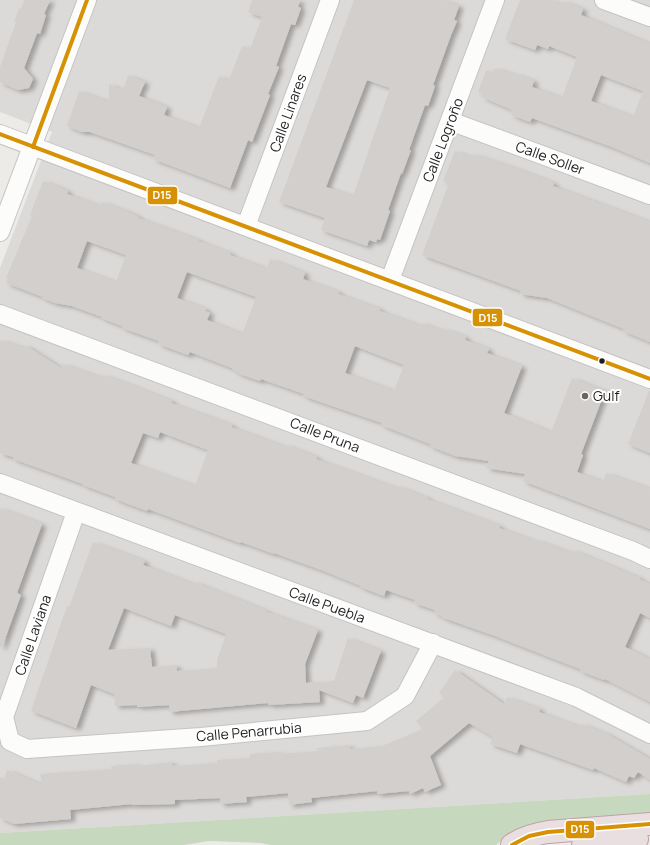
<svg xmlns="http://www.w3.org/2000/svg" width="650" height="845" viewBox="0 0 650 845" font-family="Manrope,sans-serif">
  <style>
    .residential { fill: #dcdad8 }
    .forest { fill: #c6d9be }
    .building { fill: #d2cfcc; fill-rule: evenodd; filter: url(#shadow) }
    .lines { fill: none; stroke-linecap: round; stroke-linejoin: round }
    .street-casing { stroke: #c5c4c3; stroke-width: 20 }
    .highway-casing { stroke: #c0a1a7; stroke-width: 24 }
    .street { stroke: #fcfcfb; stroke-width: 18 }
    .highway { stroke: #eadfe0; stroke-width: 22 }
    .bus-1-casing { stroke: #fff; stroke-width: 7 }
    .bus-1 { stroke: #d69204; stroke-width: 4 }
    .bus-dot { fill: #1e1e1e; stroke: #fff; stroke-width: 1.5 }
    .poi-dot { fill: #666664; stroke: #fff; stroke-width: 1.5 }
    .labels { text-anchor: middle; stroke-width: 4; stroke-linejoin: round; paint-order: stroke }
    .street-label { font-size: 14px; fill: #1e1e1e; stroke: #fff }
    .poi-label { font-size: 14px; fill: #1e1e1e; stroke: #fff; text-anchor: start }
    .line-badge { stroke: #fff; stroke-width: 1.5 }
    .badge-label { font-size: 11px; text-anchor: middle; font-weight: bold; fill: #fff }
  </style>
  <defs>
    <filter id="shadow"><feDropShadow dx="4.5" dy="2.5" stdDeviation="2" flood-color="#0004"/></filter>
  </defs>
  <rect width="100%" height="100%" fill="#edebe7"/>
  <path class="residential" d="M0 0H650V794L0 833V268L52 132 0 112Z"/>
  <path class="forest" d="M650 794V813L562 820 517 829 496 845H271L261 843 209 841 184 845H0V833Z"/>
  <g class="building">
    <path d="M24 0H50L44 14 46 15 40 34 37 33 24 68 33 79 29 88 18 90 0 82V67L16 22H14L19 8 21 9Z"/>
    <path d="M252 0H300L298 7 301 8 295 25 291 24 276 66 279 67 268 94 270 95 252 142 248 140 230 188 153 159 155 155 90 132H82L67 126 79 91 109 102V84L123 90 128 75 145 82 139 96 167 107 164 115 199 128 219 76 229 80 242 46 250 49 262 17 248 12Z"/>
    <path d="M354 0H444L459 6 454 20 457 21 451 35 433 85 435 86 428 106 425 105 409 150H411L402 174 401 173 388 210 390 211 380 240 377 239 376 242 369 240 367 246 321 230 325 218 279 202ZM367 80 390 88 353 196 326 187Z"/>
    <path d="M520 0H550L561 4 563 1 583 9 581 15 650 44V163L612 147 532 118 530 122 511 115 512 110 482 97 483 94 478 92 486 70 493 73 495 68 515 75 516 74 534 81 532 87 562 98 577 57 549 46 548 49 537 45 535 50 505 39ZM601 75 643 91 633 117 591 101Z"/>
    <path d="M455 151 471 157 472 154 515 168 554 183 553 186 650 222V342L623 331 624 329 547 298 520 294 521 291 422 255 449 183 443 181Z"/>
    <path d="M43 181 68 191 67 194 100 206 102 202 126 211 139 217 138 218 199 240 198 241 231 253 230 255 267 269 270 259 305 273 303 279 339 292 338 294 380 309V311L420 326 421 323 443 331 444 329 466 337 465 340 489 349 487 353 522 366 504 413 551 432 572 378 605 391 581 454 583 455 577 472 603 482 606 473 650 489V529L523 481 525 474 486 468 489 461 455 456 430 446V444L381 425 382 423 303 396 304 394 261 379 260 381 240 374 232 369V368L190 352 188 355 158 344 159 341 122 328V326L101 318 102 317 72 306 55 303 42 298 43 297 6 283 8 280 6 278 32 216 30 215ZM87 241 126 255 116 282 77 268ZM187 272 256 297 242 334 207 320 210 313 205 311 206 309 177 298ZM355 346 404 365 394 391 345 373Z"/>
    <path d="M0 340 24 348 25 345 61 368 63 364 102 378 103 375 133 386 172 401 171 403 232 425 231 427 285 447V445L317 457 316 459 396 488V486L428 498 427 499 500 526 499 528 535 541 536 540 571 553 572 550 640 578 639 579 650 584V618L640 613 625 647 650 659V702L605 679 604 680 580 671V669L495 636 441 617 442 616 434 613 435 610 414 603 415 600 386 590 384 596 360 587 361 586 324 571 274 553V554L241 542 240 543 148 509 147 511 115 499V497L83 485V484L13 459V457L0 453ZM160 432 208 450 195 486 131 463 143 433 158 438Z"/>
    <path d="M649 391H650V453L628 444Z"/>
    <path d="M0 508 42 524 17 593 21 595 2 647H0Z"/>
    <path d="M93 542 145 561 143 565 193 584 194 582 267 611V612L318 630 305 664 306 683 334 681 348 638 381 651 363 698 356 695 353 703 319 690 320 702 269 705 268 703 169 712V705L137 707V705L115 706 114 694 91 685 76 728 31 711 67 606 69 607ZM124 608 171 626 175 615 226 634 217 660V668L177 671 176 665 152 667 150 648 108 650Z"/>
    <path d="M455 670 504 704 507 697 540 709 539 712 580 727 581 724 607 734 650 759V780L638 772 634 778 629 776 626 782 594 768 593 770 520 744 517 753 490 744 493 737 469 723 430 756 441 785 425 792 423 788 410 794 409 791 377 794V791L311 798 312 802 289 805 288 793 246 797 247 802 220 804V798L175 800V804L132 805V804L70 810 71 819 14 824 0 818V777L4 779 7 770 42 785 40 774 112 769 111 766 137 764V766L172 762V766L217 763V760L250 758V754L279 752V754L318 751 317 748 349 745 350 749 382 746 423 729 416 721 445 697 439 693Z"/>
  </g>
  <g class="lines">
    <g class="street-casing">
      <g id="street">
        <path d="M604 0 650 17"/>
        <path d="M450 121 650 195"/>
        <path d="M0 134 650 379"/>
        <path d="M246 226 330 0"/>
        <path d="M0 232 87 0"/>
        <path d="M390 280 495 0"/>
        <path d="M0 314 633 551 650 559"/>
        <path d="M0 483 576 697 650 734"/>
        <path d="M76 512 4 717 10 741 27 749 201 737 367 721 405 696 433 643"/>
      </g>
    </g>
    <g class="highway-casing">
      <g id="highway">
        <path d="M512 845C523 837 535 834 548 832L650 824"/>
        <path d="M583 845 637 839"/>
      </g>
    </g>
    <use href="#street" class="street"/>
    <use href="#highway" class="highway"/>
    <g class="bus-1-casing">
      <g id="bus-1">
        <path d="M0 134 650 379"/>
        <path d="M33 147 87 0"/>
        <path d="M512 845 529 836 548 832 650 824"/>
      </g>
    </g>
    <use href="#bus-1" class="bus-1"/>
  </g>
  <circle class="bus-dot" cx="602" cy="361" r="3.5"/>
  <circle class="poi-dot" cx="585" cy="396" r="4"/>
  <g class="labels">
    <g class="street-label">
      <text transform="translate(288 113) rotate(-70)" y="5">Calle Linares</text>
      <text transform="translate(443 140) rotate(-69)" y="5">Calle Logroño</text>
      <text transform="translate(550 158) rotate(20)" y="5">Calle Soller</text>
      <text transform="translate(325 435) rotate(21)" y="5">Calle Pruna</text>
      <text transform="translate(327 605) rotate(20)" y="5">Calle Puebla</text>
      <text transform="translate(33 635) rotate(-71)" y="5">Calle Laviana</text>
      <text transform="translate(249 732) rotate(-5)" y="5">Calle Penarrubia</text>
    </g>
    <g class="poi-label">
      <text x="593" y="401">Gulf</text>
    </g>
  </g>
  <g class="line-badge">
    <rect x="147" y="186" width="31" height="19" rx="4" fill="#d69204"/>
    <rect x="472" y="308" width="31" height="19" rx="4" fill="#d69204"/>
    <rect x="565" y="820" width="30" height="19" rx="4" fill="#d69204"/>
  </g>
  <g class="badge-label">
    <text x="162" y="199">D15</text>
    <text x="488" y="322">D15</text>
    <text x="580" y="833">D15</text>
  </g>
</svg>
